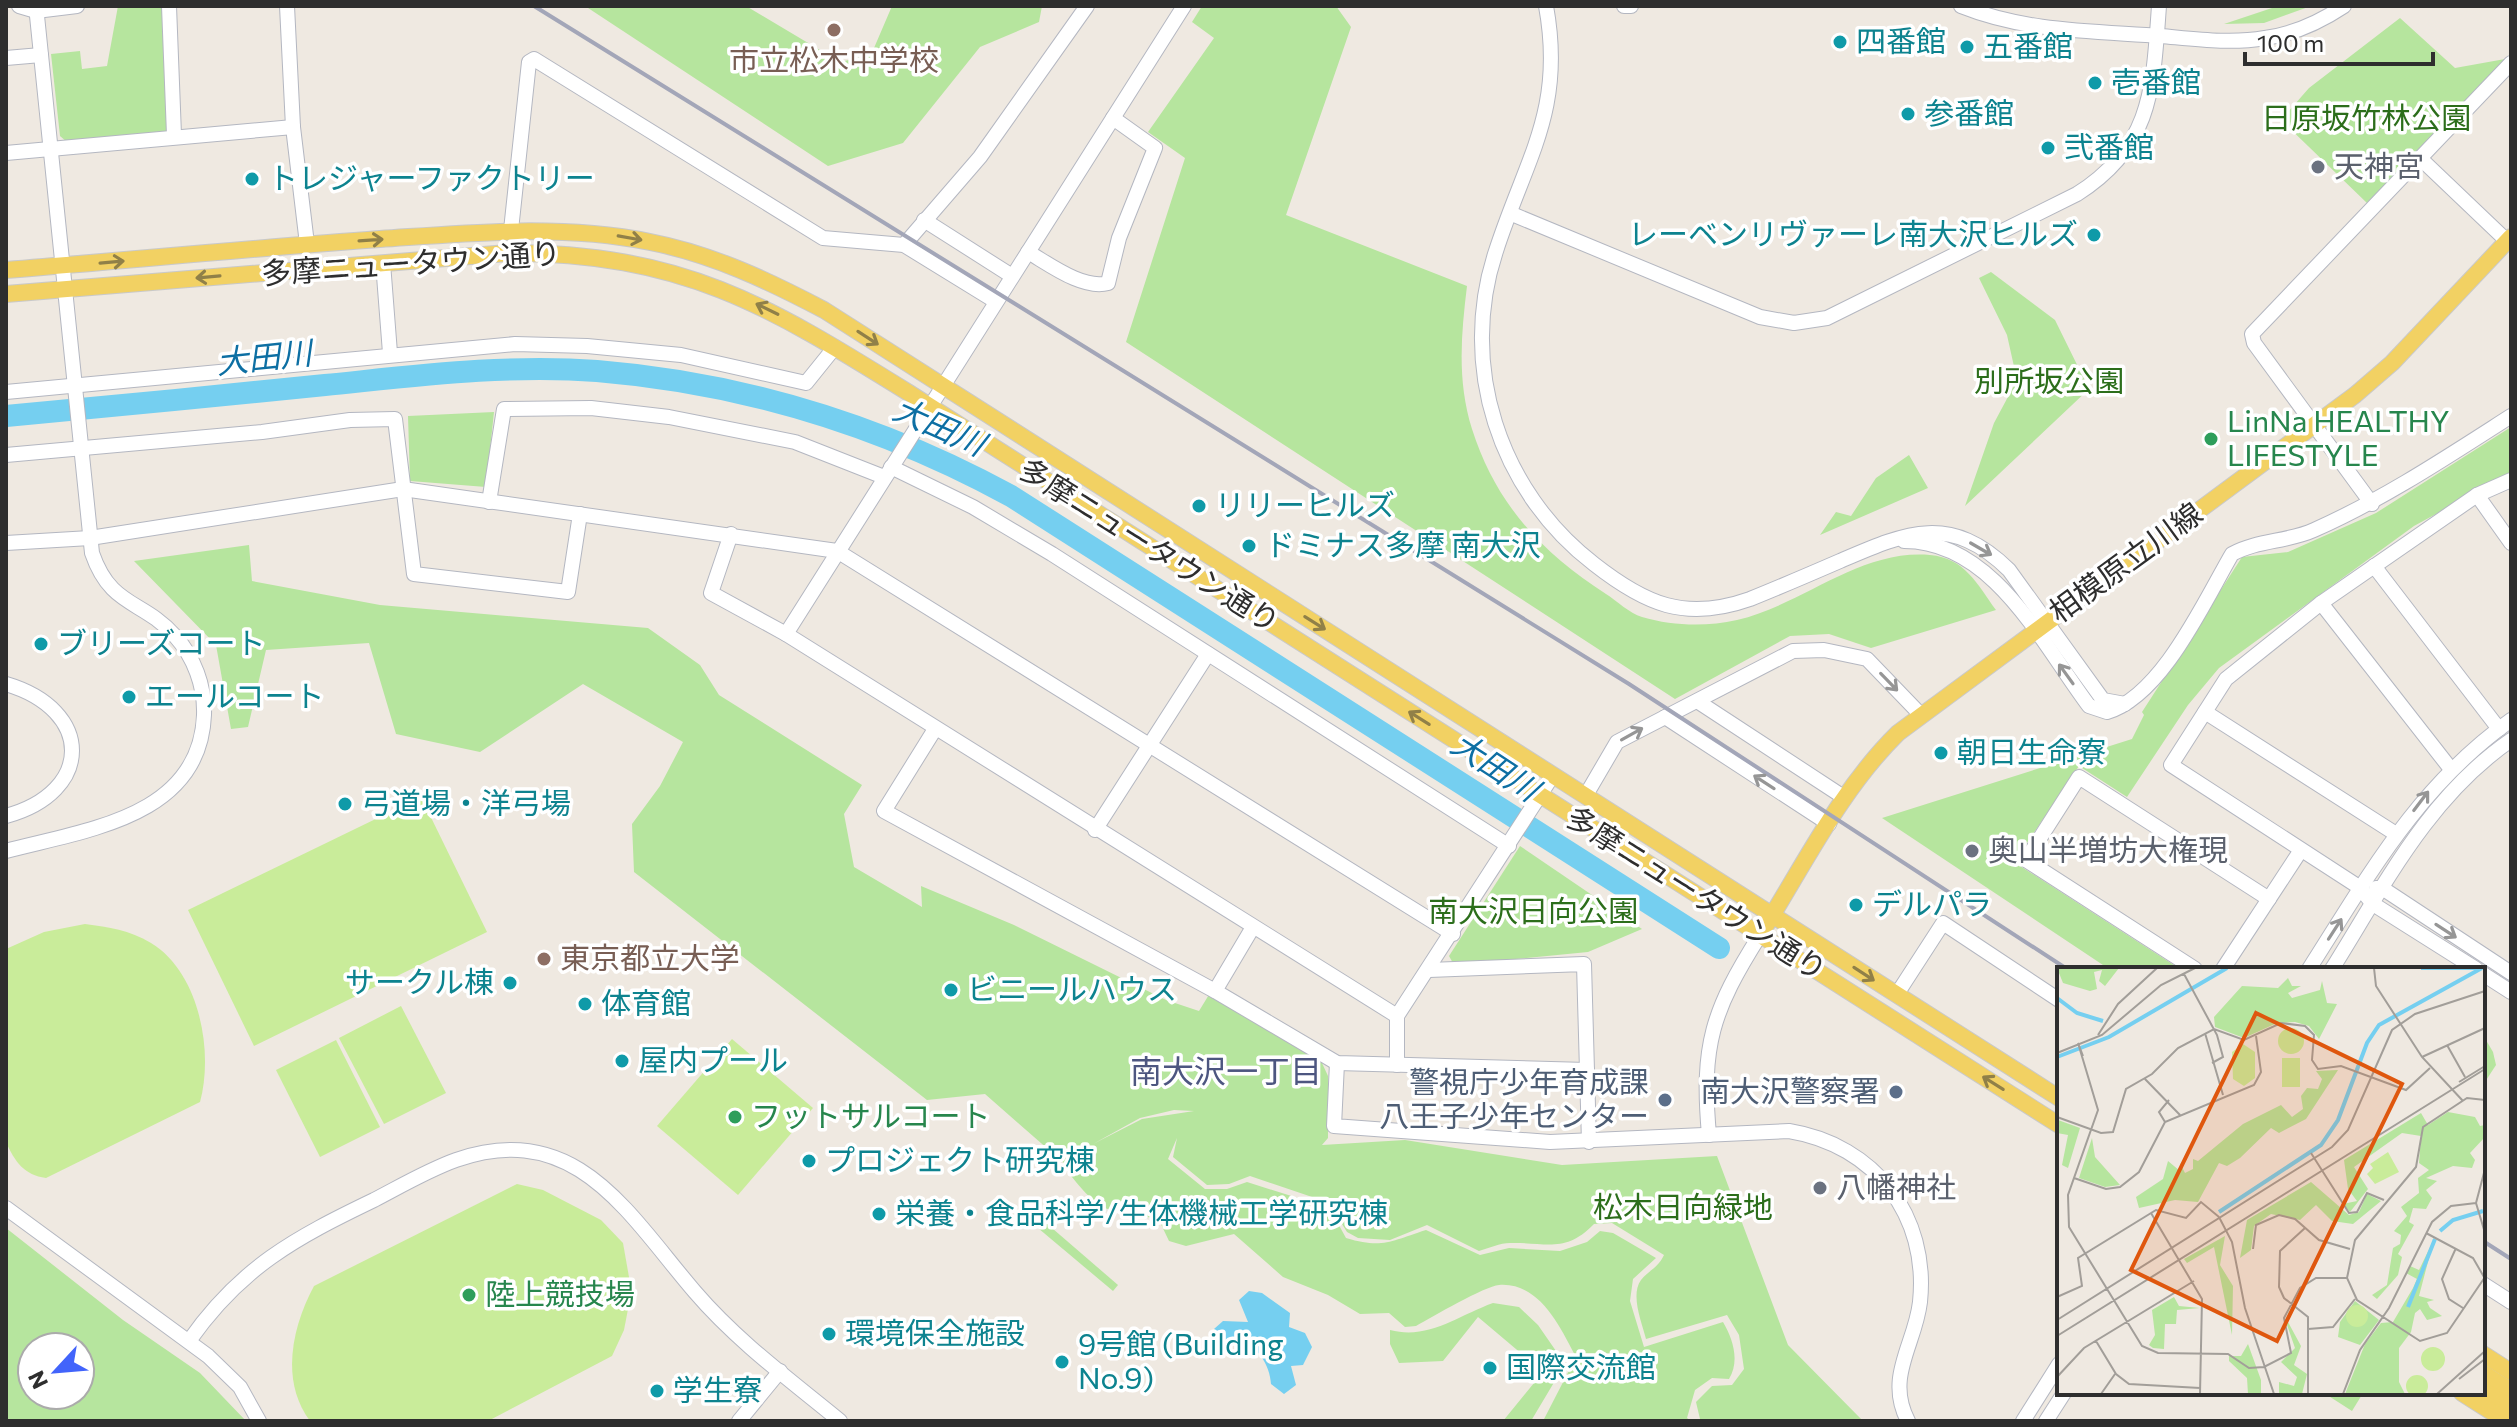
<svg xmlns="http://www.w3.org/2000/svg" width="2517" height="1427" viewBox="0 0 2517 1427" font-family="Commissioner,'Noto Sans JP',sans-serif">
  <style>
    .green { fill: #b6e59e; fill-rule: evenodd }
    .pitch { fill: #c9ec9a }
    .water { fill: #75cff0 }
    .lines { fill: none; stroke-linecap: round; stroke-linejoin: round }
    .river { stroke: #75cff0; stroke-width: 22 }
    .minor-casing { stroke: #b4b7c1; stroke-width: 16 }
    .major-casing { stroke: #c9c9c9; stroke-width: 18 }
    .minor { stroke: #fff; stroke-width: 14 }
    .major { stroke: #f2d163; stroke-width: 16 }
    .rail { stroke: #a3a6b8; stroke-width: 4 }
    .oneway { stroke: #908048 }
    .oneway2 { stroke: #969696 }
    .education-dot { fill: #8d6e63; stroke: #fff; stroke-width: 3 }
    .culture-dot { fill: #0f9aa8; stroke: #fff; stroke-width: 3 }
    .worship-dot { fill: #6b7280; stroke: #fff; stroke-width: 3 }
    .leisure-dot { fill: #2e9e5b; stroke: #fff; stroke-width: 3 }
    .service-dot { fill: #5c6f8a; stroke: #fff; stroke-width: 3 }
    .labels { text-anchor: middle; stroke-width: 7; stroke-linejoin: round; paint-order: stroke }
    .culture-label { font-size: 30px; fill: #0d838f; stroke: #fff; text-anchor: start }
    .education-label { font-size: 30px; fill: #785e54; stroke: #fff }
    .park-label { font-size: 30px; fill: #2c6e1b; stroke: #fff }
    .worship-label { font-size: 30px; fill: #5b616d; stroke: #fff; text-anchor: start }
    .street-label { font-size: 30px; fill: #2e2e2e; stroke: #fff }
    .leisure-label { font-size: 30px; fill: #27864d; stroke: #fff; text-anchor: start }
    .service-label { font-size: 30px; fill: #4e5e75; stroke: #fff; text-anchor: end }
    .water-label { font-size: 32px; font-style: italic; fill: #0d6fa3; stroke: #fff }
    .neighbourhood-label { font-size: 32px; fill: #4d5680; stroke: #fff }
    .inset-river { fill: none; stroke: #75cff0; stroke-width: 4 }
    .inset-road { fill: none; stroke: #a29e99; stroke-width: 2 }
    .view { fill: #df570e; fill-opacity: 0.15; stroke: #df570e; stroke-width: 4 }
    .inset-edge { fill: none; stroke: #2e2e2e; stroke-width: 4 }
  </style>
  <rect width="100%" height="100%" fill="#efe9e1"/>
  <g class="green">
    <path d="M118 6H163L170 131 67 142 60 136 51 54 80 51 82 69 107 66Z"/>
    <path d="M585 6H746L840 62 871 55 892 6H1042L1039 22 980 47 903 143 828 166Z"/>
    <path d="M1202 6H1336L1351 27 1286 215 1467 286C1461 335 1457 381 1472 429 1496 504 1541 552 1606 594 1617 601 1629 613 1642 617 1673 626 1706 627 1737 620 1803 605 1859 549 1930 555 1965 558 1977 584 1996 610L1871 648 1829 634 1790 636 1675 699 1126 342 1185 158 1148 132 1214 38 1192 22Z"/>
    <path d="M2278 6H2311L2264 23 2224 24Z"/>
    <path d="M2400 18 2455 68 2505 59 2368 204 2281 120 2309 88Z"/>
    <path d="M1991 272 2055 320 2089 389 1965 506 1994 423 2017 380 2007 335 1979 278Z"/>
    <path d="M494 412 486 487 410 481 408 416Z"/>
    <path d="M2511 427V473L2414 526 2219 668 2188 705 2127 797 2079 766 2014 862 2180 969H2109L1882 818 2132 739 2144 715 2142 712 2242 557 2288 552 2376 513Z"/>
    <path d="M1909 455 1928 488 1820 535 1836 512 1851 516 1876 478Z"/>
    <path d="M249 545 252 581 380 605 648 628 700 665 719 695 862 785 844 814 854 867 922 907 921 886 1014 925 1166 1000 1199 1011 1210 993 1322 1063 1328 1076V1138L1322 1145 1405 1140 1562 1165 1717 1156 1788 1345 1863 1421 1700 1419 1696 1402 1712 1386 1732 1385 1744 1369 1739 1335 1727 1315 1646 1339C1642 1323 1630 1295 1641 1280 1649 1270 1658 1268 1664 1255L1612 1223 1594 1224C1565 1254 1546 1242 1510 1243 1500 1243 1489 1248 1479 1251L1427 1225 1390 1240 1358 1238 1347 1232 1335 1213 1318 1199 1250 1176 1229 1184 1207 1185 1173 1157 1177 1138 1168 1159 1205 1189H1227L1247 1182 1320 1205 1335 1218 1346 1238C1383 1249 1391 1241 1426 1230L1480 1255 1509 1248 1560 1251 1587 1242 1600 1231 1613 1233 1656 1258 1633 1279 1630 1301 1644 1347 1723 1322C1733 1339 1740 1361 1729 1379L1712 1378 1695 1390 1687 1418 1691 1421H1543L1576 1357C1560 1327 1540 1282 1499 1285 1485 1286 1432 1317 1416 1326L1405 1327 1389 1313 1360 1314 1328 1295 1283 1277 1234 1234 1186 1246 1169 1241 1158 1218C1106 1214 1097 1210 1065 1168L1079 1154 1065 1164 985 1094 927 1100 634 872 632 824 660 786 683 742 583 684 480 752 396 734 369 643 266 650 248 727 231 729 216 645 134 561ZM1174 1110 1194 1111 1142 1119 1093 1144 1140 1118Z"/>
    <path d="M1520 846 1642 929 1588 952 1454 965 1449 956Z"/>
    <path d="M2483 1035 2493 1052 2496 1065 2483 1085Z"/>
    <path d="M1038 1216 1118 1285 1113 1291 1032 1223Z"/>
    <path d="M6 1228 123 1320 200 1373 246 1421H6ZM32 1347H80V1395H32Z"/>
    <path d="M1493 1303 1519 1307 1538 1325 1565 1364 1531 1421H1503L1543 1372 1478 1317 1443 1361 1399 1363 1390 1344V1330C1429 1340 1457 1316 1493 1303Z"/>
    <path d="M2324 1393H2363L2352 1411Z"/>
  </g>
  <g class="pitch">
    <path d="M421 797 487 932 254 1046 188 910Z"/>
    <path d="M85 924C109 927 129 930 151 943 199 972 214 1051 200 1102L46 1178C24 1175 15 1162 6 1142V949L44 932Z"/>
    <path d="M401 1006 446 1093 384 1124 339 1038Z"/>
    <path d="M732 1039 813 1108 738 1195 657 1126Z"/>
    <path d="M336 1040 380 1127 320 1157 276 1070Z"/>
    <path d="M517 1184 543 1190 601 1220 623 1243 629 1277V1304L624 1330 612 1356 488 1421H310C280 1381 292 1327 314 1286Z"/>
  </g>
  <path class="water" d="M1249 1291 1262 1293 1290 1313 1289 1327 1305 1333 1312 1347 1303 1365 1291 1366 1296 1385 1284 1394 1271 1384C1270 1362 1251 1333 1225 1345L1221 1342 1224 1337 1214 1329 1223 1321 1248 1322 1239 1300Z"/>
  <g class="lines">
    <path class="river" d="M6 416C112 406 219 396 325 385 415 376 506 364 597 371 744 383 881 425 1011 496L1719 948"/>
    <g class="minor-casing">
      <g id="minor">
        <path d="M19 6 36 11 77 6"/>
        <path d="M169 6 174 135"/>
        <path d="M287 6 293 127 307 244"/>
        <path d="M1546 6C1565 110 1526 158 1496 251 1458 365 1499 491 1594 564 1645 604 1685 622 1750 599 1780 587 1810 574 1840 561 1905 533 1950 512 2009 570L2103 700 2125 704"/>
        <path d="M1624 6H1631"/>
        <path d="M1961 6C2026 32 2092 31 2161 36 2195 39 2231 44 2265 38 2294 34 2320 22 2344 6"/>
        <path d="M6 58 41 55"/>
        <path d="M6 153 293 127"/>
        <path d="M2422 160 2507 241"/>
        <path d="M1512 214 1760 317 1794 323 1827 318 2077 194C2153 146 2153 87 2159 6"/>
        <path d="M924 220 1012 276"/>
        <path d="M511 230 529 62 534 59 823 238 904 245 995 301"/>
        <path d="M904 245 980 157 1087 6"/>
        <path d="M1028 252C1049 264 1083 290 1108 283L1119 238 1155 148 1113 118"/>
        <path d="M383 263 390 353"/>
        <path d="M6 392 515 344 587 346 681 355 806 383 835 347"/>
        <path d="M6 455 262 432 350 420 395 419 414 574 568 592 580 514"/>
        <path d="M891 467 973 507 1052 554 1509 846"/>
        <path d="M2477 495 2511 543"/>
        <path d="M489 502 504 409 591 408 669 417 795 442 884 477"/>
        <path d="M2372 504 2254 343 2252 334 2511 63"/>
        <path d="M731 534 711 593 786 634 1397 1016"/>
        <path d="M1904 541C1993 541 2041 642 2089 706L2107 712C2162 696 2205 600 2232 554 2257 540 2288 542 2314 530 2384 499 2447 457 2511 416"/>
        <path d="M6 543 90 538 403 489 837 551 1453 934"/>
        <path d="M2374 566 2499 729"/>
        <path d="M2321 603 2450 768"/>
        <path d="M786 634 1184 6"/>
        <path d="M6 684C94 710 94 792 6 816"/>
        <path d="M1697 701 1845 798"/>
        <path d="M2205 712 2396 834"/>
        <path d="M1665 717 1829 824"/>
        <path d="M935 729 884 811 1215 991 1337 1063 1587 1070"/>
        <path d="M1586 795 1617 742 1793 651 1824 650 1867 659 1920 714"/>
        <path d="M1095 830 1208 654"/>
        <path d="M6 851C84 830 200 818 204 715 205 686 194 657 175 636 142 599 111 608 92 553L36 6"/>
        <path d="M2376 888H2382L2511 973"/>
        <path d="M2195 969 2026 860 2079 777 2269 899"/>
        <path d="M2223 969 2301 850"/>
        <path d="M2309 969C2369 875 2418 786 2511 720"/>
        <path d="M2332 969C2384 886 2428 797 2511 740"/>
        <path d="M2476 969 2373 904 2359 887 2171 765 2226 679 2321 603 2477 495 2511 480"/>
        <path d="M1429 970 1584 964 1589 1142"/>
        <path d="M2483 974 2511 992"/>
        <path d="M1215 991 1253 927"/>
        <path d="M1897 994 1943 923 2059 1000"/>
        <path d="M1337 1063 1334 1126 1550 1142 1789 1131C1875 1145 1929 1216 1920 1302 1915 1345 1885 1377 1908 1421"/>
        <path d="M1397 1065V1016L1553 775"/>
        <path d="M1709 1135C1701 1045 1712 1011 1760 935"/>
        <path d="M6 1208 208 1356 240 1387 259 1421"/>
        <path d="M2483 1284 2511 1302"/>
        <path d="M189 1341C241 1267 295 1238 374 1200 401 1186 428 1170 456 1160 576 1118 628 1214 695 1292 737 1341 790 1380 840 1421"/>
        <path d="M739 1421 780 1371"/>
        <path d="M2023 1421 2059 1364"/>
        <path d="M2046 1421 2064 1393"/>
      </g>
    </g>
    <g class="major-casing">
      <g id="major">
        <path d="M6 270C131 260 255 248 380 239 471 233 560 224 650 242 712 254 769 281 824 310L2059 1098"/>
        <path d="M6 294 508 253C682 253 766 304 909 393L2059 1125"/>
        <path d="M1760 935C1803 867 1840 790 1898 733L2355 395 2392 363 2511 237"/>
        <path d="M2483 1354 2511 1372"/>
        <path d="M2483 1373 2511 1391"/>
        <path d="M2483 1390 2511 1408"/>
        <path d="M2462 1393 2506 1421"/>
      </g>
    </g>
    <use href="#minor" class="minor"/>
    <use href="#major" class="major"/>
    <g class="rail">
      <path d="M534 6 1629 684 2067 969"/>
      <path d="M2483 1241 2511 1259"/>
    </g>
  </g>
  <defs><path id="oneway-shaft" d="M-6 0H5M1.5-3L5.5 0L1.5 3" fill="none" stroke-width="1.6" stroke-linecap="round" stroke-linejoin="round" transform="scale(2)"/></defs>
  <g class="oneway">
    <use href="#oneway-shaft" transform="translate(630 238) rotate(10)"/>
    <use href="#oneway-shaft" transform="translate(371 240) rotate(-4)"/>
    <use href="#oneway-shaft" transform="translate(112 262) rotate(-5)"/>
    <use href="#oneway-shaft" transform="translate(208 277) rotate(175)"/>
    <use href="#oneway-shaft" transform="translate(767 309) rotate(-154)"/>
    <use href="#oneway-shaft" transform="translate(868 338) rotate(33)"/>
    <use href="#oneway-shaft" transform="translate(1315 623) rotate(32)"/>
    <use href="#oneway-shaft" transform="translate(1419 718) rotate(-148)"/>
    <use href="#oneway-shaft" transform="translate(1864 974) rotate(33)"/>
    <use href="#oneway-shaft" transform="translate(1993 1083) rotate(-148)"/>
  </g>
  <g class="oneway2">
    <use href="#oneway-shaft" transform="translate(1981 549) rotate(30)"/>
    <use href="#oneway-shaft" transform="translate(2066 674) rotate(-126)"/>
    <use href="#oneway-shaft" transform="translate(1889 682) rotate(46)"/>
    <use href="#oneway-shaft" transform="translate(1632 734) rotate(-29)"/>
    <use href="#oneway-shaft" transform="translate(1764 782) rotate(-147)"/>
    <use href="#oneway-shaft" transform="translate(2421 801) rotate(-53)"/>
    <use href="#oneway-shaft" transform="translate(2335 929) rotate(-57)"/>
    <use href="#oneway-shaft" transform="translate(2446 931) rotate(33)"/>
  </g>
  <g class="education-dot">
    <circle cx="834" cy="30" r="8"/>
    <circle cx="544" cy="959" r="8"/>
  </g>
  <g class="culture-dot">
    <circle cx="1840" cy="42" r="8"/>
    <circle cx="1967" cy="47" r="8"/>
    <circle cx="2095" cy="83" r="8"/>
    <circle cx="1908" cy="114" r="8"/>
    <circle cx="2048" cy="148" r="8"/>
    <circle cx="252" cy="179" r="8"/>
    <circle cx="2094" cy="235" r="8"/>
    <circle cx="1199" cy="506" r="8"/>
    <circle cx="1249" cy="546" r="8"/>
    <circle cx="41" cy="644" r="8"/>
    <circle cx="129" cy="697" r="8"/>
    <circle cx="1941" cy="753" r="8"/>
    <circle cx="345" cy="804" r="8"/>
    <circle cx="1856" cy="905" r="8"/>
    <circle cx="510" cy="983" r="8"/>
    <circle cx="951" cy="990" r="8"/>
    <circle cx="585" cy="1004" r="8"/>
    <circle cx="622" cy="1061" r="8"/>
    <circle cx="809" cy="1161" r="8"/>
    <circle cx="879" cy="1214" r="8"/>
    <circle cx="829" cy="1334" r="8"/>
    <circle cx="1062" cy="1362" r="8"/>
    <circle cx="1490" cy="1368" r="8"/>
    <circle cx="657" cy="1391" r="8"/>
  </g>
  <g class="worship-dot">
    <circle cx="2318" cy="167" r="8"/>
    <circle cx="1972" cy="851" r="8"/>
    <circle cx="1820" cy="1188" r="8"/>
  </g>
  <g class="leisure-dot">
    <circle cx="2211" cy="439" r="8"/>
    <circle cx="735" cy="1117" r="8"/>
    <circle cx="469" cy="1295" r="8"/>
  </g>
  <g class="service-dot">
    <circle cx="1896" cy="1092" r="8"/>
    <circle cx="1665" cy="1100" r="8"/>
  </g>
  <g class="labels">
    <g class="culture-label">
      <text x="1856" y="52">四番館</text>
      <text x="1983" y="57">五番館</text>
      <text x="2111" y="93">壱番館</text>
      <text x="1924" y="124">参番館</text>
      <text x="2064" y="158">弐番館</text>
      <text x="268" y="189">トレジャーファクトリー</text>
      <text x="2078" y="245" text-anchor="end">レーベンリヴァーレ南大沢ヒルズ</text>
      <text x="1215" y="516">リリーヒルズ</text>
      <text x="1265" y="556">ドミナス多摩 南大沢</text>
      <text x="57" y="654">ブリーズコート</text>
      <text x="145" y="707">エールコート</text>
      <text x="1957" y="763">朝日生命寮</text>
      <text x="361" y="814">弓道場・洋弓場</text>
      <text x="1872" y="915">デルパラ</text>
      <text x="494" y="993" text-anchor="end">サークル棟</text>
      <text x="967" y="1000">ビニールハウス</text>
      <text x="601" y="1014">体育館</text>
      <text x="638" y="1071">屋内プール</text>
      <text x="825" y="1171">プロジェクト研究棟</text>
      <text x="895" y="1224">栄養・食品科学/生体機械工学研究棟</text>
      <text x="845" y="1344">環境保全施設</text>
      <text x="1078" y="1355">9号館 (Building<tspan x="1078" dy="34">No.9)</tspan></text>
      <text x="1506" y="1378">国際交流館</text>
      <text x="673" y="1401">学生寮</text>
    </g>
    <g class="education-label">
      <text x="834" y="71">市立松木中学校</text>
      <text x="560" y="969" text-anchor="start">東京都立大学</text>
    </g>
    <g class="park-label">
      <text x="2366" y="129">日原坂竹林公園</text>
      <text x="2049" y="392">別所坂公園</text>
      <text x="1533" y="922">南大沢日向公園</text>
      <text x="1683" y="1218">松木日向緑地</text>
    </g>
    <g class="worship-label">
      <text x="2334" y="177">天神宮</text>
      <text x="1988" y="861">奥山半増坊大権現</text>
      <text x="1836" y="1198">八幡神社</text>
    </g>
    <g class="street-label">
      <text transform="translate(411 264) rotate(-4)" y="10">多摩ニュータウン通り</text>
      <text transform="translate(1149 546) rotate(32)" y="10">多摩ニュータウン通り</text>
      <text transform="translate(2126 563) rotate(-36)" y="10">相模原立川線</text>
      <text transform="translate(1696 894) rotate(32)" y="10">多摩ニュータウン通り</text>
    </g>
    <g class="leisure-label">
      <text x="2227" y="432">LinNa HEALTHY<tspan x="2227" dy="34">LIFESTYLE</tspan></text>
      <text x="751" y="1127">フットサルコート</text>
      <text x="485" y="1305">陸上競技場</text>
    </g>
    <g class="service-label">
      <text x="1649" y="1093">警視庁少年育成課<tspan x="1649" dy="34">八王子少年センター</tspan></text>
      <text x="1880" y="1102">南大沢警察署</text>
    </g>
    <g class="water-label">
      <text transform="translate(264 358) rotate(-6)" y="11">大田川</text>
      <text transform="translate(939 427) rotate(24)" y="11">大田川</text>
      <text transform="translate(1495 767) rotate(33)" y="11">大田川</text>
    </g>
    <g class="neighbourhood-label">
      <text x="1226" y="1083">南大沢一丁目</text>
    </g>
  </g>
  <g transform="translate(2057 967)">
    <rect width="428" height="428" fill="#efe9e1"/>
    <path d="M0 1H62L48 19 42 14 45 3 37 5 40 22 33 24 6 16ZM231 11 235 19H244L231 26 235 31 263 23 265 14 270 36 280 37 262 72 252 59 238 55 220 56 187 71 158 60 157 50 185 19 221 21ZM281 103 249 152 222 166 214 161 183 191 170 199 162 196 141 235 118 233 82 241 79 230 106 212 111 194 123 204V196L128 206 136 202V192L141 194 186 157 224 138 235 150 246 142 244 129 250 121 261 122 265 112 259 104ZM0 143 1 153 23 161 11 201 5 198 11 168 0 166ZM391 145 418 150 423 159 428 158V170L413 186 418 193 415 201 396 199 369 211 380 214 369 223 375 231 369 242 356 241 352 255 357 258 341 287 345 290 341 308 320 332 315 328 330 318 336 281 343 277 344 268 337 264 350 249 344 240 362 226 361 211 372 203 362 196 364 169 345 166 297 200 311 222 293 245 286 237 300 234 291 222 287 193 364 146 371 158ZM35 171 38 190 63 218 48 220 22 211ZM254 215 292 248 302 245 310 227 324 234 296 257 275 254 259 238 243 253 214 247 197 259 194 283 183 291 190 253ZM168 269 163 298 176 319 175 368 157 280 130 296 127 292ZM377 272 362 329 377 333 370 335 373 341 385 349 370 353 363 342 358 346 354 365 342 381V415L348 427H288L308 377 324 356 336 355 356 321 360 312 349 306 353 299 362 303ZM117 330 122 339 143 341 120 343 119 357H108L107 382 96 381 92 378 98 368 95 343ZM298 334 322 353 303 378 281 370 283 355ZM232 343 231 355 244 379 237 398 250 407 245 427H222V415L237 419 240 410 224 395 238 381 229 355ZM191 377 204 413V427H191L190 411 172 394V389H184Z" fill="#b6e59e"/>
    <path d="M221 74a13 13 0 1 1 26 0a13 13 0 1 1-26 0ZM186 77 198 85V111L187 119 176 112 175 85ZM225 91H243V120H225ZM331 185 342 205 318 217 310 207 316 201 313 197ZM289 349a11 11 0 1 1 22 0a11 11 0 1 1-22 0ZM364 392a12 12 0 1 1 24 0a12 12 0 1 1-24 0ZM349 419a11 11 0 1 1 22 0a11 11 0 1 1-22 0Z" fill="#c9ec9a"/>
    <path class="inset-river" d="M364 1H423M0 31 20 46 46 54M0 90 52 70 170 1M162 245 264 178 281 153 310 76 322 58 425 1M383 264 396 253 426 244M351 340 378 272"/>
    <path class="inset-road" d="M317 1 319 19 365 90 406 134M127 7 160 68 166 90 155 96M148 66 166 128M41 68 61 37 100 1M390 78 408 110M0 86 45 68 104 18 138 1M26 89 21 76 41 143 11 228 12 260 85 379 101 386 171 387 192 401 207 400 234 386 227 351 243 321 259 311H290M365 90 428 61M88 112 123 148M402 115 428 99M428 133 410 131 366 160 359 200 298 273 290 311 300 333 363 374 390 366 428 310M0 150 44 166 56 165 69 122 95 107 121 81 157 62 187 73 224 56 248 59 257 68 255 93 261 102 284 99 349 123 373 101M108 155 102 145 112 133M254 186 292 246 300 245 310 226 327 233M428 202 419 236 428 266M17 211 49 222 63 220 82 205 108 155 197 118 204 105 199 69M94 246 145 332 143 427M162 250 175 275 188 341 217 427M248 261 223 284 222 320 227 331 251 350V427M369 266 416 291 427 310M399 281 385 312 392 332 406 341M196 282 199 258 222 248 238 252 262 273 293 282M0 330 25 319 21 291 99 243 129 251 144 235 162 250M0 353 275 180 291 163 335 63 358 47 428 24M251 362 276 360 298 332M0 369 428 102M39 374 59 407 72 417 143 421M0 410 27 381 137 314M402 412 428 392M44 427 58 407M286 427 303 383 332 341 375 255 394 239 419 236M380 427 428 384"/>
    <path class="view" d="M199 46 345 117 220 374 74 303Z"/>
    <rect width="428" height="428" class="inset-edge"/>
  </g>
  <rect width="2517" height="1427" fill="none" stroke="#2e2e2e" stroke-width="16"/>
  <g transform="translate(56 1371) rotate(244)"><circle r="38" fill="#ffffff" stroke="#ababab" stroke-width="2"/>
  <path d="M0-6L14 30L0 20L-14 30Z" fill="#4264fb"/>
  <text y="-12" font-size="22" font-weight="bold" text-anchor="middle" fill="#2e2e2e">N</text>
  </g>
  <path d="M2245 52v12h188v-12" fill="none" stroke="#2e2e2e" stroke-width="4"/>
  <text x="2257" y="52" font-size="24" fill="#2e2e2e" stroke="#ffffff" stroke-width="6" paint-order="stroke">100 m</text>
</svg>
